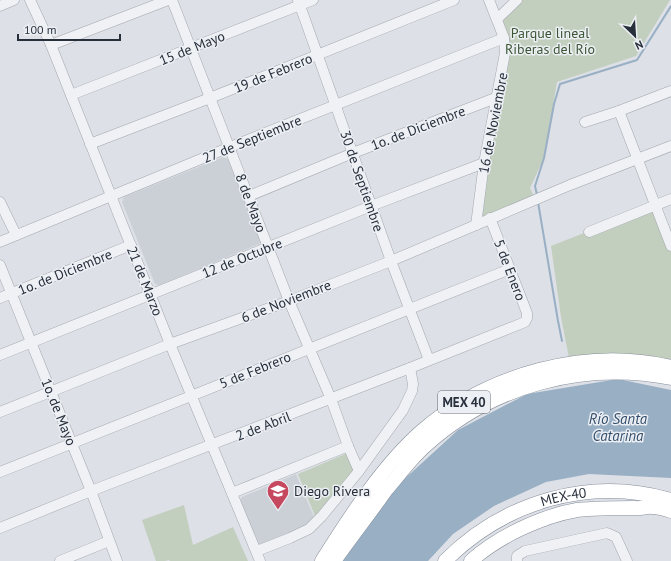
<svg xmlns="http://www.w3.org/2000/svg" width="671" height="561" viewBox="0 0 671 561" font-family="'PT Sans',sans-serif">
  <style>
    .built { fill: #cbd0d7 }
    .green { fill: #c3cfbe }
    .water { fill: #99afc4 }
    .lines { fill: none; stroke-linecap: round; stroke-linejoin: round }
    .stream { stroke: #99afc4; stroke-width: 2 }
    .minor-casing { stroke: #a3a7af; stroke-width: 11 }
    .highway-casing { stroke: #858e9b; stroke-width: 15 }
    .minor { stroke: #eff1f4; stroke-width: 10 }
    .highway { stroke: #fff; stroke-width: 14 }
    .labels { text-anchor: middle; stroke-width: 3; stroke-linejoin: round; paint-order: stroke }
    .shield { fill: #eceff4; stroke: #626972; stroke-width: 1 }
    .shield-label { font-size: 13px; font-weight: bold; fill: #272f3b }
    .park-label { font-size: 14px; fill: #3c5635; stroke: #eceff4 }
    .street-label { font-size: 14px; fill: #272f3b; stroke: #eceff4 }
    .poi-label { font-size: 14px; fill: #272f3b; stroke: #eceff4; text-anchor: start }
    .water-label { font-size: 15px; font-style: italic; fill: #344f6c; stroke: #eceff4 }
  </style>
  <rect width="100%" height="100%" fill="#dde0e6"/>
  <g class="built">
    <path d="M223 157 228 159 261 240 259 244 159 285 155 284 122 202 124 197Z"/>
    <path d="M296 474 316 522 259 547 240 501 242 497Z"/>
  </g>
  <g class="green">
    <path d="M517 0H670L636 56 557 82 544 158 530 188 535 199 476 225 504 66 497 19Z"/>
    <path d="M655 205 671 246V368L570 363 561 317 551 246Z"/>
    <path d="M345 454 349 455 354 469 317 521 298 474Z"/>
    <path d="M184 505 193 545 233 527 248 561H170L169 560 165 561H156L142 520Z"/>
  </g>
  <path class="water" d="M618 379 671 390V478L589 474 546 482 494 506 453 534 428 561H343L387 495 458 430 527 394Z"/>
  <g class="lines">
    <g class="stream">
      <path d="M537 195 535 186 544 158 554 104 560 84 637 60 671 6"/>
      <path d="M538 202 558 321 562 341"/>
    </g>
    <g class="minor-casing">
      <g id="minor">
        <path d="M30 0 51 45 170 344 260 561"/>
        <path d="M172 0 289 301 331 399 348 446 359 471"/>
        <path d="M298 0 391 261 429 360"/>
        <path d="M0 6 14 0"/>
        <path d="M497 19 517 0"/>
        <path d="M51 45 168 0"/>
        <path d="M71 95 313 0"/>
        <path d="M619 111 671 246"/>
        <path d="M585 122 619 111 671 91"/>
        <path d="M90 144 210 98 454 0"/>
        <path d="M249 196 353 153 498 97"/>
        <path d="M0 202 16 235"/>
        <path d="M476 225 484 163 505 53 504 38 489 0"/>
        <path d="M589 232 671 199"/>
        <path d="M0 242 230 147 504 38"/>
        <path d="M0 265 91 491 117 561"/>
        <path d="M0 298 131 245"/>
        <path d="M0 355 371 206 484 163"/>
        <path d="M0 412 170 344 289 301 391 261 570 185 671 146"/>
        <path d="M0 472 510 269"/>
        <path d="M232 493 348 446"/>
        <path d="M0 528 91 491 410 368 525 322 527 318V313L490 218"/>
        <path d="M257 551 290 538 309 529 322 516 359 471 403 410 412 391 413 384 410 368"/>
        <path d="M60 561 109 541"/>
        <path d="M517 561V556L525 551 607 533 616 537 627 561"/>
      </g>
    </g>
    <g class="highway-casing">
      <g id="highway">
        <path d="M322 561C349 518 383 465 422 431 488 374 585 347 671 367"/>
        <path d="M334 561C351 537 369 514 386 490 399 475 411 458 426 445 493 385 583 361 671 378"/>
        <path id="s1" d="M445 561C504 502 589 476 671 500"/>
        <path d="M471 561C497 537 542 516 577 510 596 508 616 508 635 508 641 509 647 506 653 507 659 507 665 509 671 511"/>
      </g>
    </g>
    <use href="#minor" class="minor"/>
    <use href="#highway" class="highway"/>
  </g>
  <defs>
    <g id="school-pin" transform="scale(1.15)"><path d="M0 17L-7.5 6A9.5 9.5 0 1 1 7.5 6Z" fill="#c5485e" stroke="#eceff4"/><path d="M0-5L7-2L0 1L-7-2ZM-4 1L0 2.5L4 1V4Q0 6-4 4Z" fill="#fff"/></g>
  </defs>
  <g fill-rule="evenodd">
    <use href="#school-pin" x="278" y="491"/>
  </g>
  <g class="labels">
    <rect class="shield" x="438" y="391" width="52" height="22" rx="3"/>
    <g class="shield-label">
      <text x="464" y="407">MEX 40</text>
    </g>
    <g class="park-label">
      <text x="550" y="38">Parque lineal<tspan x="550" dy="16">Riberas del Río</tspan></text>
    </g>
    <g class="street-label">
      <text transform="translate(192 48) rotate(-22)" y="5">15 de Mayo</text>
      <text transform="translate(273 73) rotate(-22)" y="5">19 de Febrero</text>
      <text transform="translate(493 123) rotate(-79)" y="5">16 de Noviembre</text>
      <text transform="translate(418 128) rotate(-21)" y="5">1o. de Diciembre</text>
      <text transform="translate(252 139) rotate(-22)" y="5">27 de Septiembre</text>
      <text transform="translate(362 181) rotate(71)" y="5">30 de Septiembre</text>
      <text transform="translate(251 203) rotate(69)" y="5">8 de Mayo</text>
      <text transform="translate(242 258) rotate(-22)" y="5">12 de Octubre</text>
      <text transform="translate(510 270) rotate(69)" y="5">5 de Enero</text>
      <text transform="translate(65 272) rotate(-22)" y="5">1o. de Diciembre</text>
      <text transform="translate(145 281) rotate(68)" y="5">21 de Marzo</text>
      <text transform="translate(286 301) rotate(-21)" y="5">6 de Noviembre</text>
      <text transform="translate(255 370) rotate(-22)" y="5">5 de Febrero</text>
      <text transform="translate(59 412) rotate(68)" y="5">1o. de Mayo</text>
      <text transform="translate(263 426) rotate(-21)" y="5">2 de Abril</text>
      <text dy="5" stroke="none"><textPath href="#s1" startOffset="137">MEX-40</textPath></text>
    </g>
    <g class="poi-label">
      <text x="294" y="496">Diego Rivera</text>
    </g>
    <g class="water-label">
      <text x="618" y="424">Río Santa<tspan x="618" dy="17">Catarina</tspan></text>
    </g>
  </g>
  <g transform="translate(635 36) rotate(155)" stroke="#eceff4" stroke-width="3" paint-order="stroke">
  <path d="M0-3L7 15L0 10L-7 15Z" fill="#272f3b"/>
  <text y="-6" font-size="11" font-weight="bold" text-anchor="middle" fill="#272f3b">N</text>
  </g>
  <path d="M18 34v6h102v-6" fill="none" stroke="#272f3b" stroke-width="2"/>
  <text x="24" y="34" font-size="12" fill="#272f3b" stroke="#eceff4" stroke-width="3" paint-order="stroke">100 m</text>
</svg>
